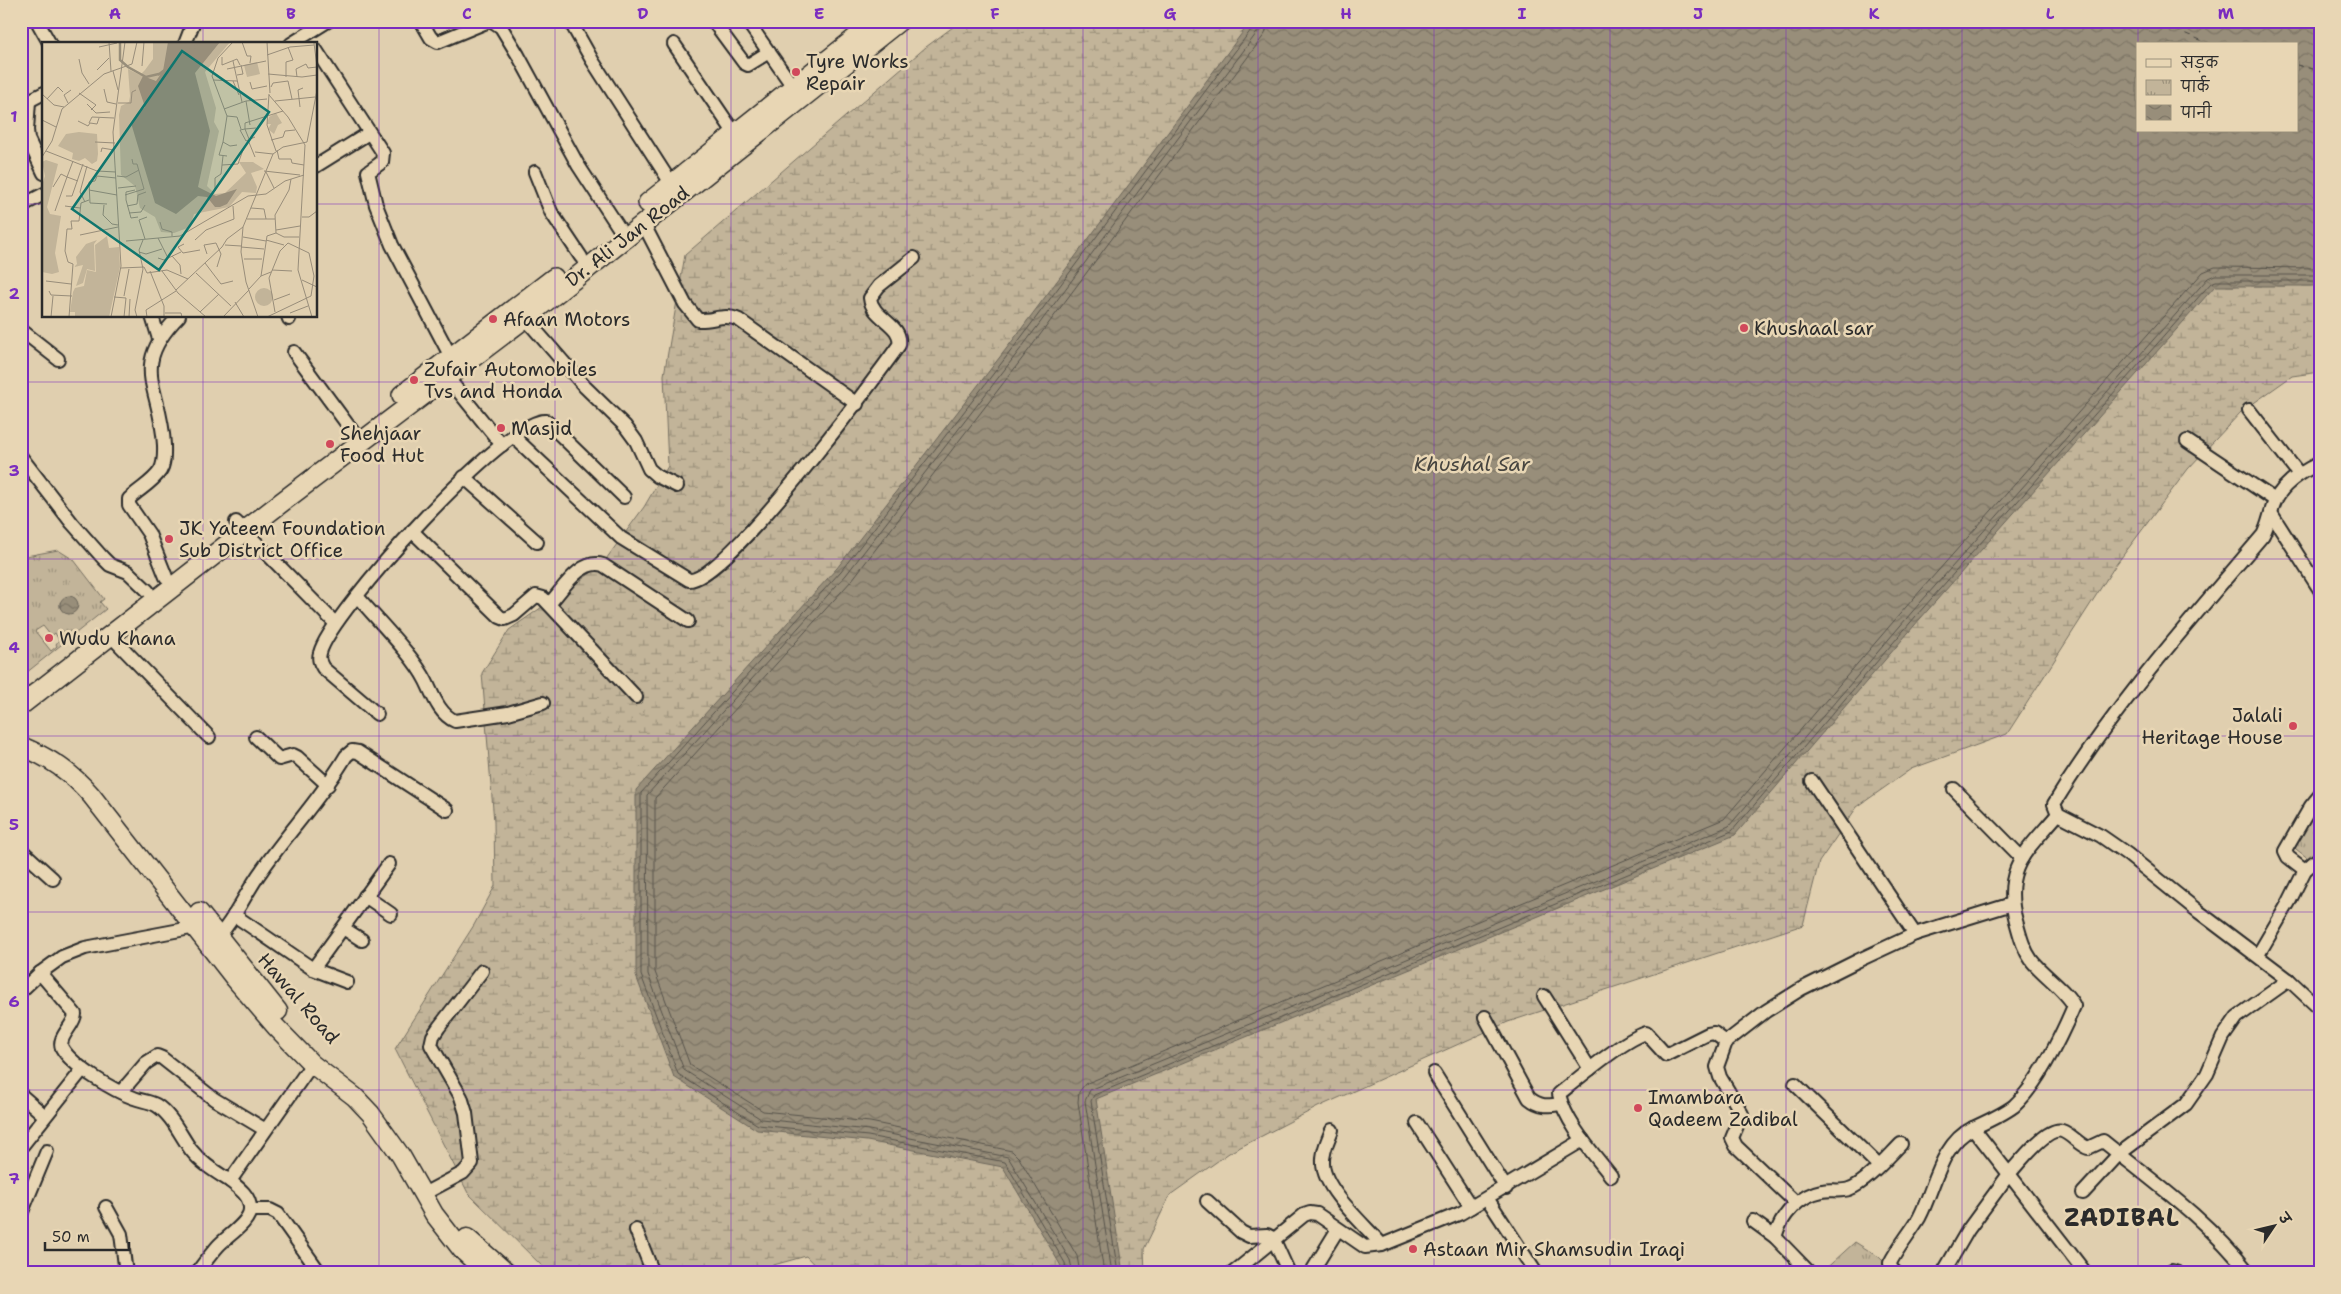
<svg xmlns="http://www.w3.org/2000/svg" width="2341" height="1294" viewBox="0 0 2341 1294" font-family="'Shantell Sans','Playpen Sans Deva',sans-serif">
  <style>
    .wetland { fill: url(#wetland-marsh); stroke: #767062; fill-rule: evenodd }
    .park { fill: url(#park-tufts); stroke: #767062; fill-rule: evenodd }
    .water { fill: url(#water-waves); stroke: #6c665a; fill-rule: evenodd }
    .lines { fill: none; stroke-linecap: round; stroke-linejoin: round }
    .shore { stroke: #57534b; stroke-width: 1 }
    .ferry { stroke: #46443f; stroke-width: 1; stroke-dasharray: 6 5; stroke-linecap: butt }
    .minor-casing { stroke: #2b2b2b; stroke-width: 16 }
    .secondary-casing { stroke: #2b2b2b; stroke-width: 21 }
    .primary-casing { stroke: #2b2b2b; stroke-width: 22 }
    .minor { stroke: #e8d6b4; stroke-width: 12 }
    .secondary { stroke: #e8d6b4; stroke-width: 18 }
    .primary { stroke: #e8d6b4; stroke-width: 19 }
    .grid { fill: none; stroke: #7b2cbf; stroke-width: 1; stroke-opacity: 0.55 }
    .poi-dot { fill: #d1495b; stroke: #e8d6b4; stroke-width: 2 }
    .labels { text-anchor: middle; stroke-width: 5; stroke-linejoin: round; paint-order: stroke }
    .poi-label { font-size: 19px; fill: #2b2b2b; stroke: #e8d6b4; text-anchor: start }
    .street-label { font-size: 19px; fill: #2b2b2b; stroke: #e8d6b4 }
    .water-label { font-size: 20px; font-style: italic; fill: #46443f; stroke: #e8d6b4 }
    .district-label { font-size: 24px; font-weight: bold; letter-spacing: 1px; fill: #2b2b2b; stroke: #e8d6b4 }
    .inset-river { fill: none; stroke: #988e7a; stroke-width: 2.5 }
    .inset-road { fill: none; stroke: #988d7a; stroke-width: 1 }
    .view { fill: #0f766e; fill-opacity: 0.15; stroke: #0f766e; stroke-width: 2.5 }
    .inset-edge { fill: none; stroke: #2b2b2b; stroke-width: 2.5 }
    .neatline { fill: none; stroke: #7b2cbf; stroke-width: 2 }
    .grid-label { font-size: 16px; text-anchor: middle; font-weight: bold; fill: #7b2cbf }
  </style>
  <defs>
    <pattern id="wetland-marsh" width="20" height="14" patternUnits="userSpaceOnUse" patternTransform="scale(1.25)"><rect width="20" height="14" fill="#c2b499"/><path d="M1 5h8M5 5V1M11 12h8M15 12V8" fill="none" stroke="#9e937d"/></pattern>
    <pattern id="park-tufts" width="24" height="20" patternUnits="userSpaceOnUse" patternTransform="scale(1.25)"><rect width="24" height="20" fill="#c2b499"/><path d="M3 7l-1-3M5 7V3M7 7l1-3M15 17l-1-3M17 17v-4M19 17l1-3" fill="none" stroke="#9e937d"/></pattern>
    <pattern id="water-waves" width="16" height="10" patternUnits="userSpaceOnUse" patternTransform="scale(1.25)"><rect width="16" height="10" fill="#988e7a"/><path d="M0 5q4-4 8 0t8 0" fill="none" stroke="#7c7464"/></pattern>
  </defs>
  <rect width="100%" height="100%" fill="#e0cfaf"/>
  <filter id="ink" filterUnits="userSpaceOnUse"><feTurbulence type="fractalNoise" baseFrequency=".02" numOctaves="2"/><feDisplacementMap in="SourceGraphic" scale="10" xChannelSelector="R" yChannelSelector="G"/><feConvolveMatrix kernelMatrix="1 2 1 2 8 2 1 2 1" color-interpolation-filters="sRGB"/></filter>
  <g filter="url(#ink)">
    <path class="wetland" d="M961 21H2320V372L2292 376 2241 412 2188 469 2115 566 2007 734 1911 769 1857 807 1819 862 1803 925 1508 1022 1318 1107 1229 1153 1170 1195 1144 1249 1145 1273H822L806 1256 745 1273H549L468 1193 395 1049 474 925 495 886 494 822 482 673 509 630 601 566 644 507 668 466 664 375 685 255 926 47ZM2137 44H2297V131H2137Z"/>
    <g class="park">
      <path d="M58 550 74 560 104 599 100 602 106 609 21 677V557ZM75 598 78 604 76 609 69 614 64 612 60 608V602ZM43 626 51 636 55 633 59 640 56 644 57 646 51 651 35 631Z"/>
      <path d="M2320 804V849L2309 859 2292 846Z"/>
      <path d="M1855 1242 1879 1257 1895 1273H1821Z"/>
    </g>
    <g class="water">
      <path d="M1251 21H2320V286H2215L1920 619 1735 835 1096 1099 1123 1273H1062L1061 1266 1003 1167 867 1141 757 1130 674 1077 636 976V790L837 568 1013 340ZM2137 44H2297V131H2137Z"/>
      <circle cx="69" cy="605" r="9"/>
    </g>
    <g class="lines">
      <g class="shore">
        <path d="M1066 1273 1065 1263 1005 1162 868 1136 758 1125 678 1074 641 975V793L841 571 1017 343 1254 26 1255 21"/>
        <path d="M1073 1273 1070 1260 1008 1157 869 1130 761 1119 684 1070 648 974 647 795 846 575 1022 347 1259 30 1261 21"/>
        <path d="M1080 1273 1077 1256 1019 1158 1012 1151 870 1122 763 1111 690 1065 655 972V798L852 580 1028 351 1265 34 1269 21"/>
        <path d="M1104 1273 1078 1102 1079 1092 1085 1084 1724 819 1906 607 2203 272 2215 267 2320 268"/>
        <path d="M1112 1273 1085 1101 1090 1090 1729 826 1912 612 2208 278 2215 275H2320"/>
        <path d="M1118 1273 1091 1101 1094 1095 1732 831 1916 616 2211 283 2216 281H2320"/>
      </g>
      <g class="ferry">
        <path d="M2155 21 2210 44"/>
        <path d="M2297 65 2320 71"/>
      </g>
      <g class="minor-casing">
        <g id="minor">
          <path d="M37 21 50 44"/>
          <path d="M421 21 431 38 438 42 489 21"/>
          <path d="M490 21 494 22 501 27 518 55 578 165 619 228"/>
          <path d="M570 21 592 60 676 191"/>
          <path d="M713 21 744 63 748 65 769 52"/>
          <path d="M747 21 794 88"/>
          <path d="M185 44 194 21"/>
          <path d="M291 44 328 21"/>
          <path d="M674 44 735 134"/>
          <path d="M316 50 383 153 382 162 368 172 376 205 392 245 451 357"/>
          <path d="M29 101 27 130 28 139 44 173"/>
          <path d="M21 105 44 93"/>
          <path d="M316 166 369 133"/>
          <path d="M535 172 551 212 581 257"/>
          <path d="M21 206 44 194"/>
          <path d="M643 223 685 304 698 320C713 321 724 313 739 320L857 404"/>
          <path d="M152 316 159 339"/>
          <path d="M288 316 289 319"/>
          <path d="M525 318 585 387 625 426 636 441 649 469 657 476 677 486"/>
          <path d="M21 330 58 359"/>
          <path d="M294 352 353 432"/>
          <path d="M447 377 502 445"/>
          <path d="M2249 410 2299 474"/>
          <path d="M514 437 621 538 689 580C723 584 874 380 899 345 903 324 872 319 870 298L879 286 914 258"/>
          <path d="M2187 441 2275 500"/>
          <path d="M21 457 72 523 103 558 110 565 128 572 148 591"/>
          <path d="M2320 463C2303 471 2283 483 2275 501 2270 512 2269 524 2263 535 2190 621 2113 707 2054 804L2058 814 2101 836 2127 854 2199 912 2289 980 2320 1009"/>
          <path d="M464 477 537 542"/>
          <path d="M2271 513 2320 590"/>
          <path d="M236 522 335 623"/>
          <path d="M412 531 500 617 505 619 514 615 536 596 543 598 636 697"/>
          <path d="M166 577 149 534 129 505V499C139 489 152 483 160 471 165 463 164 453 164 445 161 386 128 368 179 316"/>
          <path d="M357 596C377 620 413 655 426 681 433 695 439 714 455 721L508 713 543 703"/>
          <path d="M550 603C563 589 581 558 603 565L688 621"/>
          <path d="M111 636 209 737"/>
          <path d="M377 714 323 668C320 663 318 659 320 653 329 614 508 416 546 421L624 497"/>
          <path d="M256 737 279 759 293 755 297 757 328 785"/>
          <path d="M1812 781 1915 934"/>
          <path d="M1954 789 2022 858"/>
          <path d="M21 850 53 879"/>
          <path d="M2305 870 2288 857 2285 851 2311 806 2320 795"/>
          <path d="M365 896 391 914"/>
          <path d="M234 915 313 969 347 982"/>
          <path d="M343 928 362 940"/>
          <path d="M213 942C234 922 245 893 262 870 289 831 322 797 346 756L352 751 358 752 447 810"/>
          <path d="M2258 955 2289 902 2305 870 2320 857"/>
          <path d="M313 969 389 864"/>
          <path d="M40 973 75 1014C75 1025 57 1037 62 1048 72 1066 114 1091 134 1098 141 1101 149 1101 156 1105 171 1114 181 1136 191 1150 202 1164 216 1172 230 1181"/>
          <path d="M21 991 40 973 62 957 85 948 196 927"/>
          <path d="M1544 996 1590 1069"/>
          <path d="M1485 1017 1529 1098C1540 1107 1547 1106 1561 1104"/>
          <path d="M1434 1073 1506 1188"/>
          <path d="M1795 1084 1879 1166"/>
          <path d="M121 1092 146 1063 157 1056 162 1058 214 1099 264 1129"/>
          <path d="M21 1095 45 1116"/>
          <path d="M1417 1123 1471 1207"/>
          <path d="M1973 1128C1986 1122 2002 1115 2014 1106 2038 1084 2061 1036 2074 1006 2066 990 2043 975 2032 961 2023 949 2020 935 2016 921 2002 868 2026 852 2058 814"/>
          <path d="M1332 1130C1328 1140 1322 1152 1323 1164 1324 1190 1365 1225 1382 1245"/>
          <path d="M21 1147 83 1069"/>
          <path d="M1611 1176C1593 1153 1565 1122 1559 1094 1580 1077 1622 1041 1646 1033L1666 1055 1708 1034 1714 1033 1726 1042"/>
          <path d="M431 1190 463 1173 472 1163 466 1113 461 1097 431 1045 433 1036 439 1027 482 971"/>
          <path d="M2083 1193 2119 1154 2186 1104 2207 1074 2223 1037 2237 1017 2289 980"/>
          <path d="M1487 1198 1536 1273"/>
          <path d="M1207 1201 1241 1232 1249 1236 1267 1235 1273 1238 1289 1273"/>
          <path d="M1796 1203 1736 1146 1732 1138 1742 1114 1720 1077 1717 1067 1726 1042 1766 1011 1801 989 1857 961 1915 934 2012 904"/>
          <path d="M106 1207 121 1234 126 1273"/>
          <path d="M251 1210H270L278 1214 320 1273"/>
          <path d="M21 1214 47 1151"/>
          <path d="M1753 1221 1775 1237 1810 1273"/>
          <path d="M636 1230 653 1273"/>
          <path d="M1775 1237C1781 1216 1799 1195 1822 1191 1830 1189 1840 1192 1849 1189 1866 1183 1888 1157 1901 1144"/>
          <path d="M197 1273C203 1264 211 1254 218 1246 227 1236 251 1222 250 1208 250 1196 239 1188 230 1181L312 1064"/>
          <path d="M1233 1273 1304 1215 1310 1213 1317 1214 1365 1247 1382 1245 1461 1213 1583 1140"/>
          <path d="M1311 1273 1338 1229"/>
          <path d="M1896 1273 1891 1268 1890 1263C1898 1247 1910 1233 1919 1218 1935 1188 1940 1144 1973 1128L2009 1174C2018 1164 2047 1126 2062 1131 2071 1134 2079 1145 2088 1148L2103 1141C2155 1183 2208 1220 2249 1273"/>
          <path d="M1943 1273 1968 1230 2009 1174 2084 1271"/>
          <path d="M2169 1273 2172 1271 2178 1273"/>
          <path d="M2319 1273H2320"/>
        </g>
      </g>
      <g class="secondary-casing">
        <g id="secondary">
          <path d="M21 746C50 758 71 772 91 795L235 979 276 1027 312 1064 355 1097 371 1114 401 1156 434 1214 462 1250 487 1273"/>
          <path d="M199 912 278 1011"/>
          <path d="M467 1238 507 1273"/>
        </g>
      </g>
      <g class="primary-casing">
        <g id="primary">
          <path d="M648 203 877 21"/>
          <path d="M402 395 554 278"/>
          <path d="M21 705 282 502 525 318 899 21"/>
        </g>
      </g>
      <use href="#minor" class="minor"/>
      <use href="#secondary" class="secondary"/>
      <use href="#primary" class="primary"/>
    </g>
  </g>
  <path class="grid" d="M203 21V44M379 21V1273M555 21V1273M731 21V1273M907 21V1273M1083 21V1273M1258 21V1273M1434 21V1273M1610 21V1273M1786 21V1273M1962 21V1273M2138 21V44M2138 131V1273M21 204H44M316 204H2320M203 316V1273M21 382H2320M21 559H2320M21 736H2320M21 912H2320M21 1090H2320"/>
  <g class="poi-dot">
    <circle cx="796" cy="72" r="5"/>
    <circle cx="493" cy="319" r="5"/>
    <circle cx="1744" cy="328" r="5"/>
    <circle cx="414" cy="380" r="5"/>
    <circle cx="501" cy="428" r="5"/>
    <circle cx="330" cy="444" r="5"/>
    <circle cx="169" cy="539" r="5"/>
    <circle cx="49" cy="638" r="5"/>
    <circle cx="2293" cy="726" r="5"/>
    <circle cx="1638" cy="1108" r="5"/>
    <circle cx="1413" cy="1249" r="5"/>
  </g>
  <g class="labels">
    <g class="poi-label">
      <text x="806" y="68">Tyre Works<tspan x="806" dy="22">Repair</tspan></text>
      <text x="503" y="326">Afaan Motors</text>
      <text x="1754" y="335">Khushaal sar</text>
      <text x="424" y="376">Zufair Automobiles<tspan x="424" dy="22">Tvs and Honda</tspan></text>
      <text x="511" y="435">Masjid</text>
      <text x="340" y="440">Shehjaar<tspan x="340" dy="22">Food Hut</tspan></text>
      <text x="179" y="535">JK Yateem Foundation<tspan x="179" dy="22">Sub District Office</tspan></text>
      <text x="59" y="645">Wudu Khana</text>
      <text x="2283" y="722" text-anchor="end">Jalali<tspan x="2283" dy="22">Heritage House</tspan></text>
      <text x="1648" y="1104">Imambara<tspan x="1648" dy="22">Qadeem Zadibal</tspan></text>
      <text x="1423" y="1256">Astaan Mir Shamsudin Iraqi</text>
    </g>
    <g class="street-label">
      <text transform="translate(627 236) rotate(-38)" y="7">Dr. Ali Jan Road</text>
      <text transform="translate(299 998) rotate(49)" y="7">Hawal Road</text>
    </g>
    <g class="water-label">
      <text x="1472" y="471">Khushal Sar</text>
    </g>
    <g class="district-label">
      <text x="2122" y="1226">ZADIBAL</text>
    </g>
  </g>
  <g transform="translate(42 42)">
    <rect width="275" height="275" fill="#e0cfaf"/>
    <path d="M215 20 218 32 205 35 202 23ZM65 194 67 206 77 205 78 225 67 275H33V270H28L31 250 33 246 42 244 45 228 54 230 53 203ZM213 255a9 9 0 1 1 18 0a9 9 0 1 1-18 0Z" fill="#c2b499"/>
    <path d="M111 0H188L163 30 174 66 172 80 177 89 165 144 173 152 183 151 204 131 197 120H211L222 127 209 131 215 145 214 151 200 150 187 165 152 172 148 185 132 191 119 190 113 175 98 166 93 144 79 133 77 73 79 64 87 60 88 54 86 27 98 33 103 28 111 17ZM37 90 55 92 56 112 55 119 50 122 43 116 37 119 30 117 31 111 16 104 24 92ZM4 118 16 122 5 165 8 172 19 174 13 211 17 230 10 232 0 230V143L3 134 0 120ZM55 198 52 202 53 229 45 227 41 241 34 244 41 223 32 225 35 222 34 215 44 202Z" fill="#c2b499"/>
    <path d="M234 71 240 81 236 83 232 92 226 87 229 82H225L227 75Z" fill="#c2b499"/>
    <path d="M126 0H178L153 31 168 89 156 145 174 154 195 147 185 162 178 165H173L165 155 156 154 134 172 113 161 89 81 103 65 96 44 101 34 114 39 121 29Z" fill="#988e7a"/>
    <path class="inset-river" d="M78 0V18L86 25 104 35 121 31M116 33 159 0"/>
    <path class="inset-road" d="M67 0 69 29M191 0 176 16 170 34 185 74 181 100 188 104 195 103M200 0 205 14H209L208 21M225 0 228 51M272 1 275 25M57 5 75 1M225 13 248 5 272 3M180 15V23L195 17 198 23M37 17 40 31 47 42M191 19 200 60M100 24 102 0M185 27 224 19M55 28 67 16M71 29 76 48M226 32 260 35 275 33M195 33 201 32 199 23M244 35V20L251 18 246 5M255 35 254 27 264 22 266 26 275 25M171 38 195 39M191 39 197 53M208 40 210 47 225 44M229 45 231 41 246 39 250 57M62 47 65 60 74 62M37 51 54 63 49 68M0 52 12 63 22 65M227 52 225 83 234 109M227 53 246 75 263 103 256 228 270 275M5 57 16 45 21 50M204 59 208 83M233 59 273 55M26 61 22 53 29 48M76 61H89L90 50 94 48M45 62 54 71 68 70M258 65 256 48 261 46M182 67 204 59 225 57M185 74 195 75 199 87M0 78 14 85M36 79 46 84 48 81 55 82 57 76M47 81 50 75 72 76M213 95 204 99 198 88 203 87V81L241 69M207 97 203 87 214 86M206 98 213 115M229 98 241 95 243 89 253 88M53 100 73 101M181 100 177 113 185 114M235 108 237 117H249L250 121 262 123M4 109 55 129 74 130M59 110 60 106 72 108M213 110 231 112M0 115 10 99 20 67 62 32 90 22 95 0M180 123 196 122 202 105M222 129 258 133M224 130 232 146M75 134 84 135 97 128M11 145 19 132 25 135 31 119M76 146 94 144M47 148 75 153M93 148 84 150V158L89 176 96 175M173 149V136L179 132 181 114M83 153 102 147 95 122H91L90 117M24 154H30L41 122M43 160 38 150 45 124M65 162 48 161 47 140 53 139 55 134 74 136M62 163 61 173 70 182 76 183M23 164 38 166M85 164 95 162 96 153 104 150M209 166 222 167 224 177M13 169 25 135 36 139M87 171 99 170 103 163M260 175H267L275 169M205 177H233M118 180 120 187 130 190V194M234 188 258 184M234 191 242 195H257M38 193 76 185M201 195 224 199M116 196 126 216M103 197 97 178 105 175M153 198 164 188 192 177 191 164M224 198 242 203M84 199 138 194 206 154 224 152 243 139 262 133M142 202 136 205 141 211 158 208M183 203 199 204M199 205 222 207M97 210 104 212 120 207M165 212 162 203 174 201 179 212 175 225M130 214 138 223 139 232M116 216 122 218 139 210M202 217H220M163 221 179 242 191 239M79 226 102 225 105 231 125 228 146 237M230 228 250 229M108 229 122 264V275M120 229 136 251 164 275M154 231 189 264M219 234 225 194 234 191 233 173 247 148 249 137M260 238 275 245M4 239 29 242M0 247V266M207 247 219 234 229 230M134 248 180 205 185 197 201 185M7 249 9 253 30 254M82 254 87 227M72 255 84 256 82 275M232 258 248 252M193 260 202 275M158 270 177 252M123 271H139L140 275M248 271 266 264M9 275 11 254M27 275 31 222 26 220 23 209 25 187H30L29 179H37L39 161 47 158M69 275 79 224 71 90 83 0M87 275 88 257M95 275 93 268 101 227 97 208 101 198M105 275 104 268 134 249M181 275 207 248M216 275 204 240 199 210 201 185 231 112 241 105 265 100 275 48M225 275 269 254 272 234 267 211 246 201 238 209 227 236 233 270"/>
    <path class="view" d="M140 9 227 70 117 228 30 167Z"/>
    <rect width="275" height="275" class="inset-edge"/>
  </g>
  <rect width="2341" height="1294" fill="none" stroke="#e8d6b4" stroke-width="55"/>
  <rect x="2136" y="42" width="162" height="90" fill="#e8d6b4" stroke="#9c927d"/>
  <rect x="2146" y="59" width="25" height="8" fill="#e8d6b4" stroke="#9c927d"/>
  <text x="2181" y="68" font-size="15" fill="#2b2b2b">सड़क</text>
  <rect x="2146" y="80" width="25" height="15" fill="url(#park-tufts)" stroke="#9c927d"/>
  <text x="2181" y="92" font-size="15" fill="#2b2b2b">पार्क</text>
  <rect x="2146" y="105" width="25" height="15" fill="url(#water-waves)" stroke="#9c927d"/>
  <text x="2181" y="118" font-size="15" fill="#2b2b2b">पानी</text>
  <g transform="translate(2274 1226) rotate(55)" stroke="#e8d6b4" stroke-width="4" paint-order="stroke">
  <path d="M0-4L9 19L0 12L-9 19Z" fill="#2b2b2b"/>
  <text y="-8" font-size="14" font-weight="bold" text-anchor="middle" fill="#2b2b2b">उ</text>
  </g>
  <path d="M45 1242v8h84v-8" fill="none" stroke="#2b2b2b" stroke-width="2.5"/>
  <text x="52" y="1242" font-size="15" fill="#2b2b2b" stroke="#e8d6b4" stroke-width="4" paint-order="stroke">50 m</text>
  <rect x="28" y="28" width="2286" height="1238" class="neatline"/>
  <g class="grid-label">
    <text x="115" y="19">A</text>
    <text x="291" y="19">B</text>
    <text x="467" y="19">C</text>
    <text x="643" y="19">D</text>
    <text x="819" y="19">E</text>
    <text x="995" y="19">F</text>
    <text x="1170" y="19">G</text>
    <text x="1346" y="19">H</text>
    <text x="1522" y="19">I</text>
    <text x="1698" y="19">J</text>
    <text x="1874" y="19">K</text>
    <text x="2050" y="19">L</text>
    <text x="2226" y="19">M</text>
    <text x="14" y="122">1</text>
    <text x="14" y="299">2</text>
    <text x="14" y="476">3</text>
    <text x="14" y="653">4</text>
    <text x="14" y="830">5</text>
    <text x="14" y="1007">6</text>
    <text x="14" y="1184">7</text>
  </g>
</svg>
